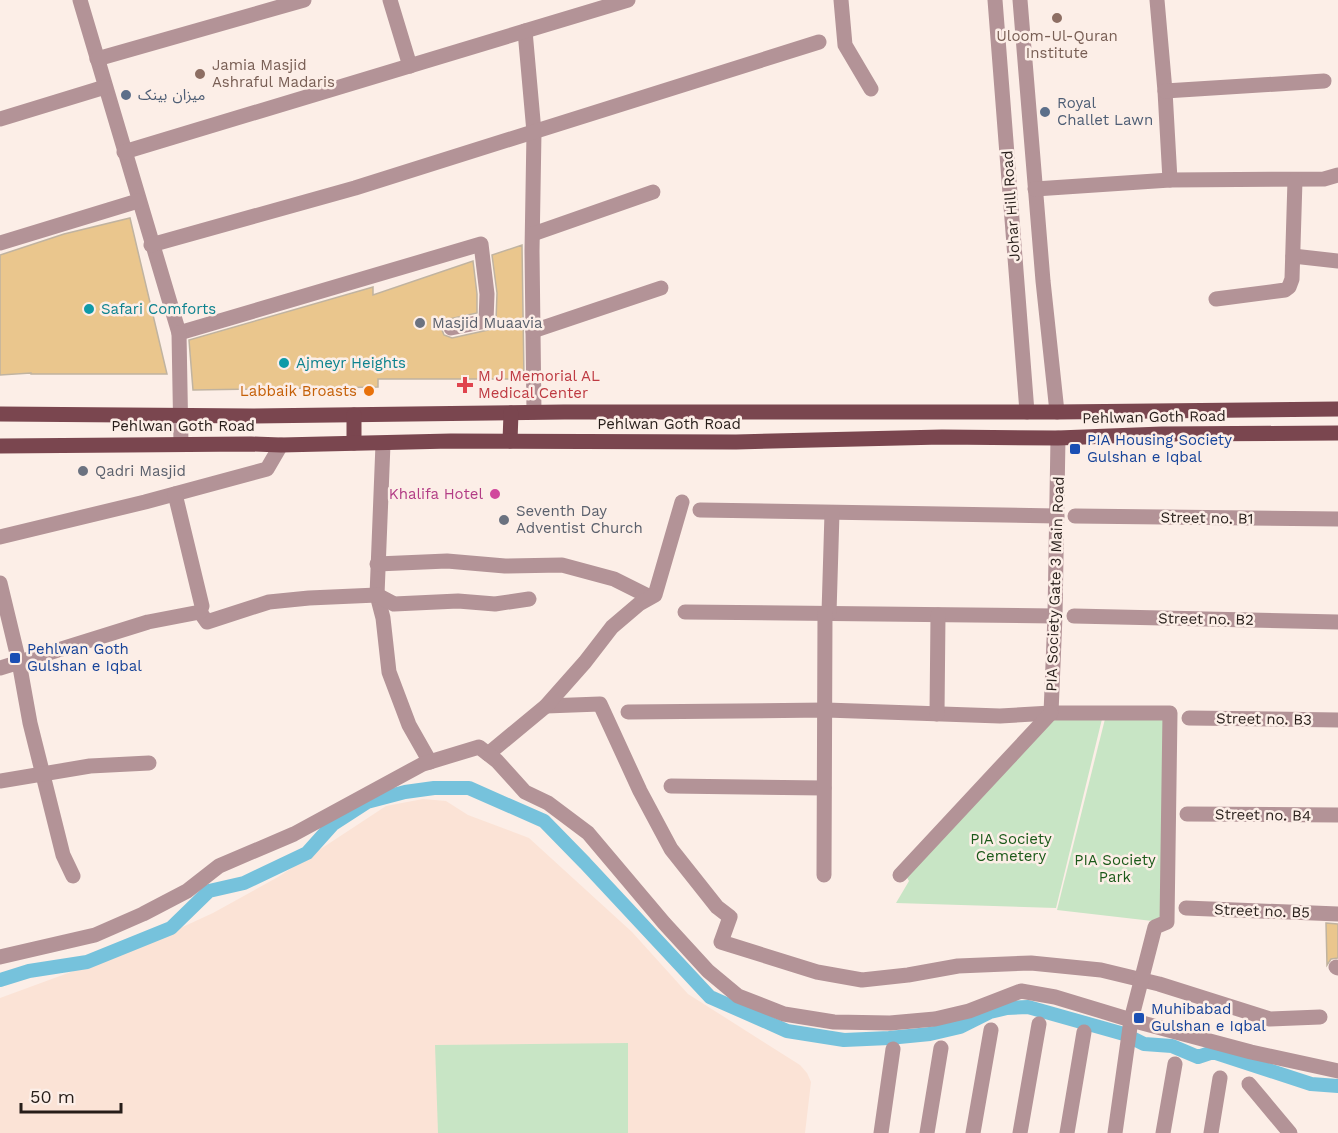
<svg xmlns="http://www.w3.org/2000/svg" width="1338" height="1133" viewBox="0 0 1338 1133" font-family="'Work Sans','Noto Sans Arabic',sans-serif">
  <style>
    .built { fill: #fbe3d6 }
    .green { fill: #c8e5c5 }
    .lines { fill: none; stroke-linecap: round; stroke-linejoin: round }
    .canal { stroke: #76c2dc; stroke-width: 14 }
    .building { fill: #eac68d; stroke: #c0b3a0; stroke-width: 1.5 }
    .minor { stroke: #b39397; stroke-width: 15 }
    .major { stroke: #7a464f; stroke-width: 15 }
    .education-dot { fill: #8d6e63; stroke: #fceee7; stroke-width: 2 }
    .service-dot { fill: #5c6f8a; stroke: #fceee7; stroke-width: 2 }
    .culture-dot { fill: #0f9aa8; stroke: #fceee7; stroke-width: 2 }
    .worship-dot { fill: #6b7280; stroke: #fceee7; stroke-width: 2 }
    .health-dot { fill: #e0444e; stroke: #fceee7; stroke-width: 2 }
    .food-dot { fill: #e8710a; stroke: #fceee7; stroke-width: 2 }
    .transit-dot { fill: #1a4fb4; stroke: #fceee7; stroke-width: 2 }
    .hotel-dot { fill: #d1479c; stroke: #fceee7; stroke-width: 2 }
    .labels { text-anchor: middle; stroke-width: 5; stroke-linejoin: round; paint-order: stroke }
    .education-label { font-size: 15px; fill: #785e54; stroke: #fceee7 }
    .service-label { font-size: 15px; fill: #4e5e75; stroke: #fceee7; text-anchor: start }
    .street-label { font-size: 15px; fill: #261d19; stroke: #fceee7 }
    .culture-label { font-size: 15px; fill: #0d838f; stroke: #fceee7; text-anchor: start }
    .worship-label { font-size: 15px; fill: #5b616d; stroke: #fceee7; text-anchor: start }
    .health-label { font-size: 15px; fill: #be3a42; stroke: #fceee7; text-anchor: start }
    .food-label { font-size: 15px; fill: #c56008; stroke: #fceee7; text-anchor: end }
    .transit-label { font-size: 15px; fill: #164399; stroke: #fceee7; text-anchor: start }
    .hotel-label { font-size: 15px; fill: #b23c85; stroke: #fceee7; text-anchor: end }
    .park-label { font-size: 15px; fill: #1c5a1a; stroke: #fceee7 }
  </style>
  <rect width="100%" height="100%" fill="#fceee7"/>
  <path class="built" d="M423 799 446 801 468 815 529 838 632 932 688 994 800 1065 807 1073 811 1082 805 1133H0V998L139 947 213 913 278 877 386 806Z"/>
  <g class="green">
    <path d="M1052 713 1102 719 1056 908 896 903 909 881 906 876Z"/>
    <path d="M1105 719H1165L1161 922 1057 910Z"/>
    <path d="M628 1043V1133H438L435 1045Z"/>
  </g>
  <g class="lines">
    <path class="canal" d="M0 980 29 971 87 962 171 928 209 891 244 883 307 853 333 824 367 802 405 792 434 788H469L544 821 585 863 710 997 787 1031 844 1040 889 1038 930 1034 960 1027 990 1012 1007 1008 1028 1007 1124 1034 1144 1044 1172 1046 1198 1057 1213 1052 1311 1084 1338 1086"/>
  </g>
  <g class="building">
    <path d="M130 218 167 374H31V373L0 375V255L64 234Z"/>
    <path d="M522 245 524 379H378V387L193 390 189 340 373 287V295L473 261 477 294V313L445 320 442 324V330L444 335 452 338 488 330 494 326 496 321 497 293 492 255Z"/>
    <path d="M1326 923 1338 924V958L1331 959 1327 965Z"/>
  </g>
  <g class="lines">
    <g class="minor">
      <path d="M80 0 179 333 481 244 487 294 486 321 451 328"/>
      <path d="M390 0 410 66"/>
      <path d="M841 0 845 45 871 89"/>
      <path d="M995 0 1027 412"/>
      <path d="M1020 0 1043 281 1057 412"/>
      <path d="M1157 0 1165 91 1170 180"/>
      <path d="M525 31 534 132 532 251 534 412"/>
      <path d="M97 59 304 0"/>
      <path d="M1165 91 1324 81"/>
      <path d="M0 119 105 87"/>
      <path d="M124 152 628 0"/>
      <path d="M1035 189 1170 180 1324 179 1338 175"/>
      <path d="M533 234 653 192"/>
      <path d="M0 243 138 201"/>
      <path d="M151 245 355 188 819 42"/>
      <path d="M1293 256 1338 261"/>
      <path d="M1216 299 1285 290 1289 287 1292 279 1295 180"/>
      <path d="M533 331 661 288"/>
      <path d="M179 333 181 444"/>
      <path d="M383 444 377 595 383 618 389 672 409 725 430 762"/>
      <path d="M700 510 1057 516"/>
      <path d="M1075 516 1338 519"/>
      <path d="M0 537 145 502 267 469 281 445"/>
      <path d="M377 564 447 561 505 566 562 565 614 579 650 597"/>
      <path d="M0 583 19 662 30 723 63 855 73 876"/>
      <path d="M200 612 207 622 269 602 309 598 377 595 394 604 458 601 495 604 529 599"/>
      <path d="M685 612 1055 616"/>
      <path d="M829 613 832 513"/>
      <path d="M1074 616 1338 622"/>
      <path d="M0 668 148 622 200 612 202 606 175 494"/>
      <path d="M546 706 600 704 640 791 671 849 717 907 730 917 721 942 817 972 862 980 908 975 958 966 1031 963 1101 970 1159 984 1270 1019 1320 1017"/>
      <path d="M628 712 826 710 1000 716 1051 713H1170L1167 922 1155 927 1131 1020 1115 1133"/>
      <path d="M1051 713 1055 616 1058 438"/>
      <path d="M937 714 938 615"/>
      <path d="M1189 718 1338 720"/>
      <path d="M488 754 546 706 585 662 612 627 639 604 655 595 682 502"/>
      <path d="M0 781 90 766 149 763"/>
      <path d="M671 786 824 788"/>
      <path d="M1187 814 1338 815"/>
      <path d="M824 875 825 613"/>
      <path d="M900 875 1051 713"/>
      <path d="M1186 908 1338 914"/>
      <path d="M0 957 95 935 143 914 187 891 219 866 294 834 423 764 479 747 497 761 525 792 548 803 588 833 664 923 708 971 738 996 784 1014 834 1022 890 1023 935 1019 969 1011 1021 991 1055 997 1131 1020 1251 1052 1338 1071"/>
      <path d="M1336 967 1338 968"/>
      <path d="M1249 1084 1290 1133"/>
      <path d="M881 1133 893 1049"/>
      <path d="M927 1133 941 1048"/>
      <path d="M973 1133 991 1030"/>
      <path d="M1020 1133 1039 1024"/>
      <path d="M1067 1133 1084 1032"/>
      <path d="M1163 1133 1175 1064"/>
      <path d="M1211 1133 1220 1078"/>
    </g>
    <g class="major">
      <path d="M0 414 253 416 564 412H1057L1338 409"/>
      <path d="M354 415V443"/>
      <path d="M510 441 511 413"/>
      <path d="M0 446 251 444 281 445 451 441 736 442 942 437 1058 438 1162 434 1338 433"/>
    </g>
  </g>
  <g class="education-dot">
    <circle cx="1057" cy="18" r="6"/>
    <circle cx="200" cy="74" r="6"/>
  </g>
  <g class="service-dot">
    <circle cx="126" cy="95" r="6"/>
    <circle cx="1045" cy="112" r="6"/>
  </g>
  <g class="culture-dot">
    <circle cx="89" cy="309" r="6"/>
    <circle cx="284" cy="363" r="6"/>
  </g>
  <g class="worship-dot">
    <circle cx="420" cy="323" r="6"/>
    <circle cx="83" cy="471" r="6"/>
    <circle cx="504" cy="520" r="6"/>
  </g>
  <path class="health-dot" d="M462 376h6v6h6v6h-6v6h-6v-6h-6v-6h6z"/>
  <circle class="food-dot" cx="369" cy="391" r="6"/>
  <g class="transit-dot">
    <rect x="1069" y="443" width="12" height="12" rx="3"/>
    <rect x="9" y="652" width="12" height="12" rx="3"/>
    <rect x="1133" y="1012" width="12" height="12" rx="3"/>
  </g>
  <circle class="hotel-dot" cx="495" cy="494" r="6"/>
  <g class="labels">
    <g class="education-label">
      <text x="1057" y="41">Uloom-Ul-Quran<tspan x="1057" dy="17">Institute</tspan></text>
      <text x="212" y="70" text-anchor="start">Jamia Masjid<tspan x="212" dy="17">Ashraful Madaris</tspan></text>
    </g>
    <g class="service-label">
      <text x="138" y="100">میزان بینک</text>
      <text x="1057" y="108">Royal<tspan x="1057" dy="17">Challet Lawn</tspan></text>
    </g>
    <g class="street-label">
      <text transform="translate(1011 206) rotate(-94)" y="5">Johar Hill Road</text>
      <text transform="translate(1154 417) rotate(-1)" y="5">Pehlwan Goth Road</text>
      <text x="669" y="429">Pehlwan Goth Road</text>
      <text x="183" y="431">Pehlwan Goth Road</text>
      <text transform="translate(1207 518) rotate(1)" y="5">Street no. B1</text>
      <text transform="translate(1055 584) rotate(-88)" y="5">PIA Society Gate 3 Main Road</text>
      <text transform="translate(1206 619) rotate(1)" y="5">Street no. B2</text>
      <text transform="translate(1264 719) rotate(1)" y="5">Street no. B3</text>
      <text transform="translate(1263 815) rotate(1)" y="5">Street no. B4</text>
      <text transform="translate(1262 911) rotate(2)" y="5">Street no. B5</text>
    </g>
    <g class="culture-label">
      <text x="101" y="314">Safari Comforts</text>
      <text x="296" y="368">Ajmeyr Heights</text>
    </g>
    <g class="worship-label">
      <text x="432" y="328">Masjid Muaavia</text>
      <text x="95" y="476">Qadri Masjid</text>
      <text x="516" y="516">Seventh Day<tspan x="516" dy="17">Adventist Church</tspan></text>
    </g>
    <g class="health-label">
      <text x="478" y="381">M J Memorial AL<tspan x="478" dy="17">Medical Center</tspan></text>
    </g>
    <g class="food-label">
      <text x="357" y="396">Labbaik Broasts</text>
    </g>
    <g class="transit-label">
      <text x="1087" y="445">PIA Housing Society<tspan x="1087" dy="17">Gulshan e Iqbal</tspan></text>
      <text x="27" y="654">Pehlwan Goth<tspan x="27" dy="17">Gulshan e Iqbal</tspan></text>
      <text x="1151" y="1014">Muhibabad<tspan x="1151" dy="17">Gulshan e Iqbal</tspan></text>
    </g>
    <g class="hotel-label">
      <text x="483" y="499">Khalifa Hotel</text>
    </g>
    <g class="park-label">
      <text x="1011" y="844">PIA Society<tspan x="1011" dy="17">Cemetery</tspan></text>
      <text x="1115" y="865">PIA Society<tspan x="1115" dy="17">Park</tspan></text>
    </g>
  </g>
  <path d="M21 1103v9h100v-9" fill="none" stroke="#261d19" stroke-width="3"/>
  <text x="30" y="1103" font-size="18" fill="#261d19" stroke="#fceee7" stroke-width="4.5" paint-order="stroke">50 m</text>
</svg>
